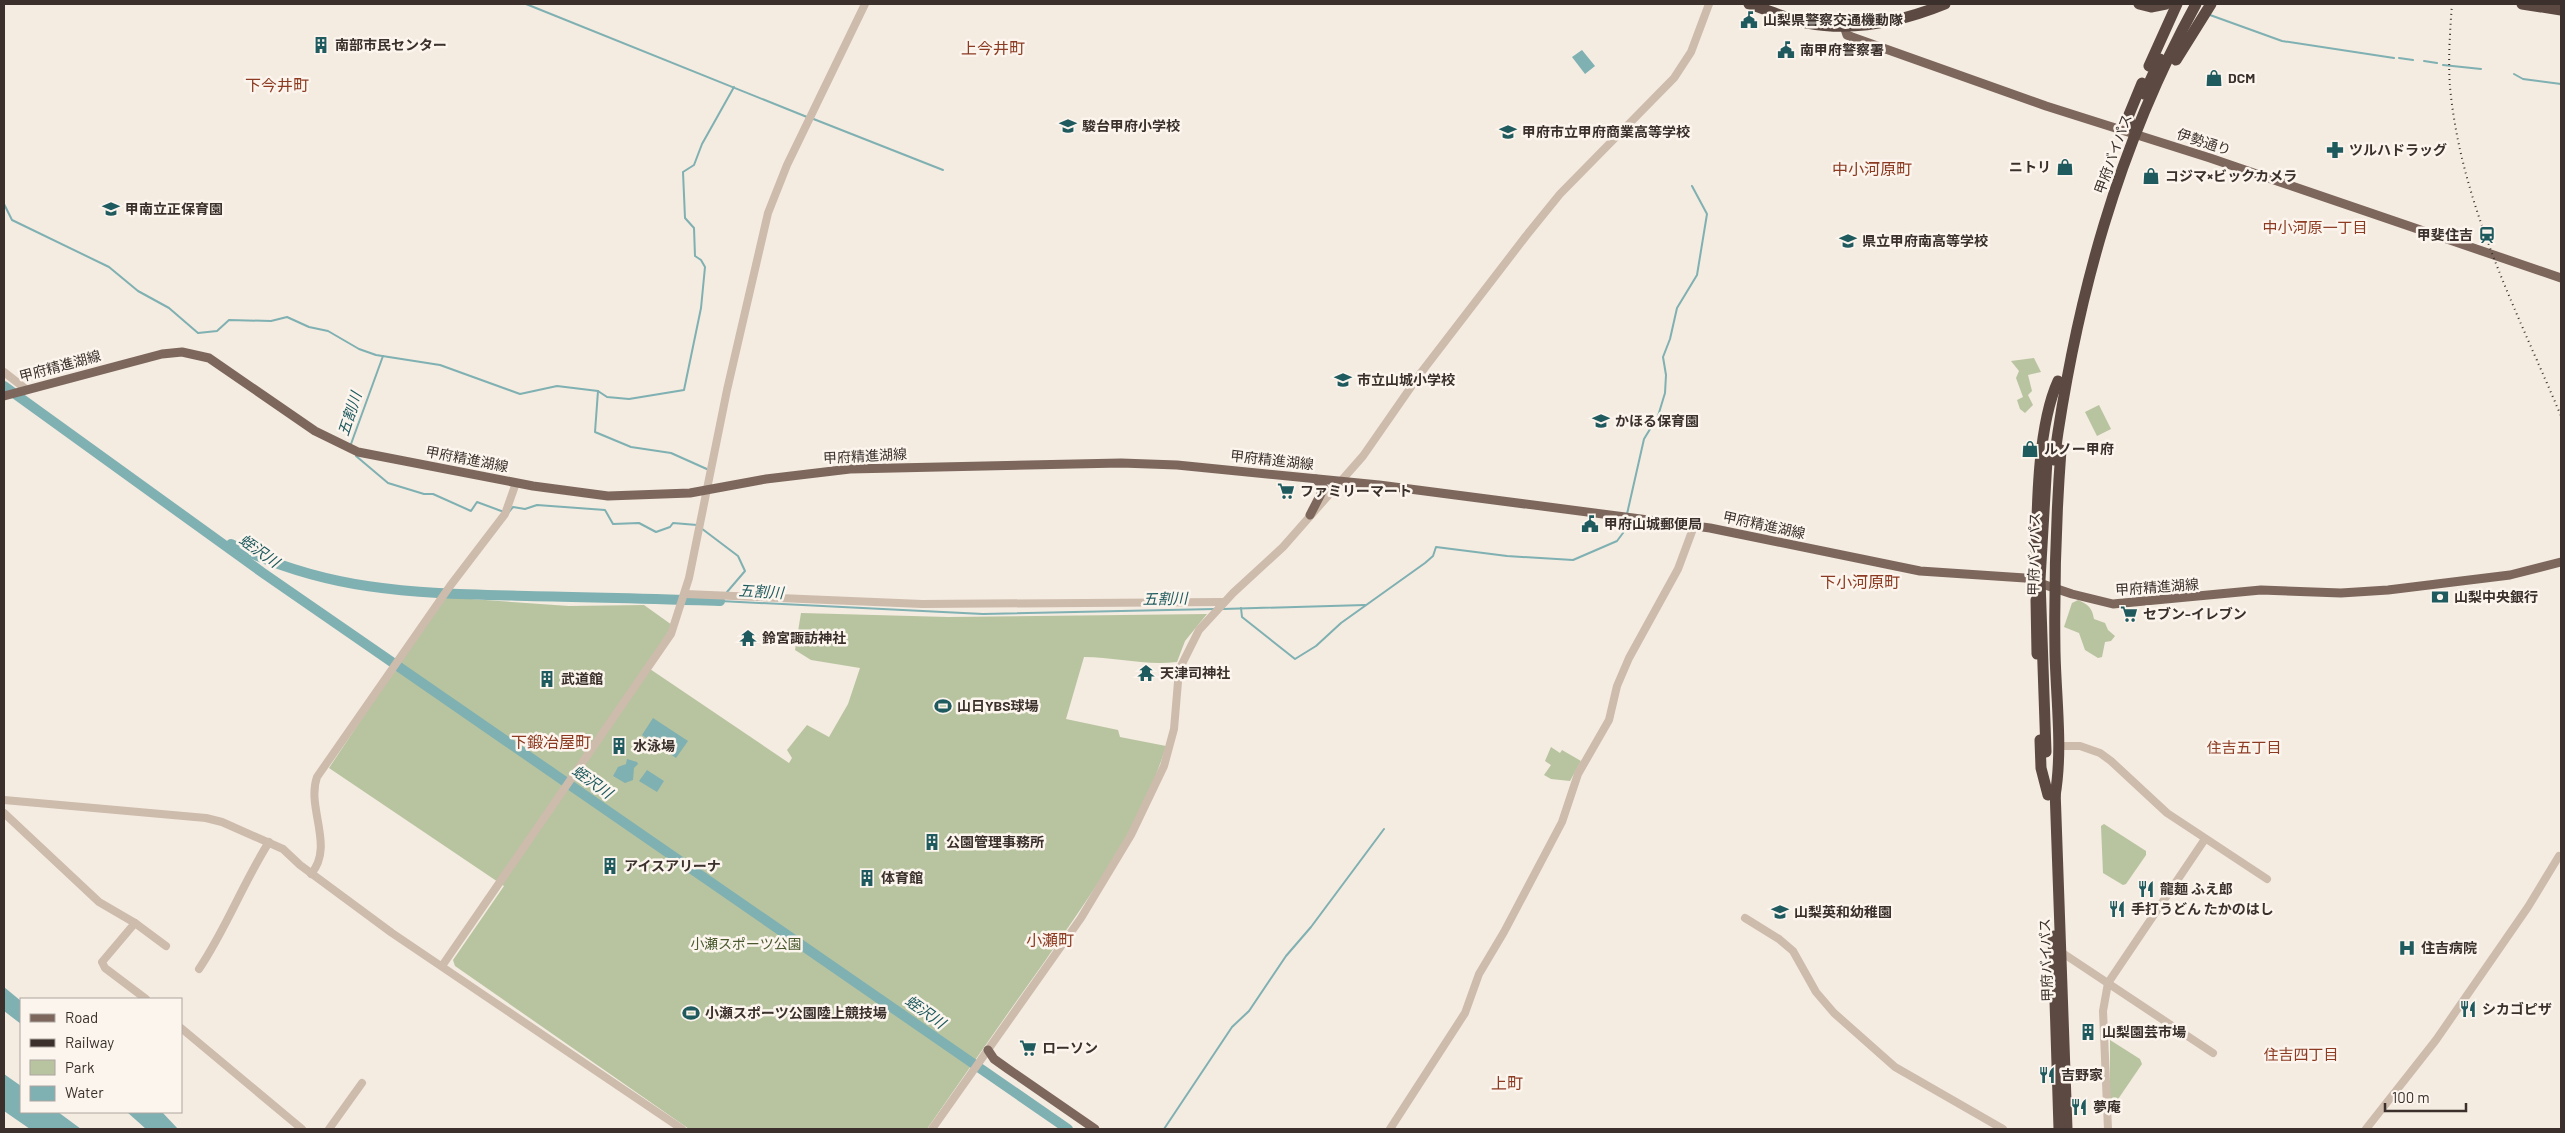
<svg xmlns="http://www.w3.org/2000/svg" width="2565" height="1133" viewBox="0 0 2565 1133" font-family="Barlow,'Noto Sans JP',sans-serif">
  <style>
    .green { fill: #b8c4a0 }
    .water { fill: #7fb0b2 }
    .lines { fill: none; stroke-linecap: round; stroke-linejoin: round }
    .stream { stroke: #7fb0b2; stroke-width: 2 }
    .river { stroke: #7fb0b2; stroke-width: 10 }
    .minor { stroke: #cdbbac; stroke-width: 8 }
    .major { stroke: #7d675c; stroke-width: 9 }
    .highway { stroke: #5c4a42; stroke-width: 11 }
    .rail { stroke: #3b302b; stroke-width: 2; stroke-dasharray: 1 4; stroke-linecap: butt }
    .highway-bridge { stroke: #5c4a42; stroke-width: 11 }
    .labels { text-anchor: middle; stroke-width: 5; stroke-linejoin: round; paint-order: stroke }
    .poi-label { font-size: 14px; font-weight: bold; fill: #3b302b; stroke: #fbf5ee; text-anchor: start }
    .street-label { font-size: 14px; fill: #3b302b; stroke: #fbf5ee }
    .park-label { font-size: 14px; fill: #4a5a2e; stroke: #fbf5ee }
    .neighbourhood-label { font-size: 15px; fill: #8c3b22; stroke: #fbf5ee }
    .water-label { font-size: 15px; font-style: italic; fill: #1f5a5e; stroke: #fbf5ee }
    .quarter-label { font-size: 16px; fill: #8c3b22; stroke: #fbf5ee }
  </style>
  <rect width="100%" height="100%" fill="#f4ebe1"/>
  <g class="green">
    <path d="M2034 358 2041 372 2028 375 2032 391 2028 395 2033 405 2025 413 2020 409 2017 400 2023 397 2016 378 2019 371 2011 361Z"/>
    <path d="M2099 405 2111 429 2097 436 2085 412Z"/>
    <path d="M443 597 569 606 644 605 672 625 647 667 789 763 792 758 787 750 807 725 829 737 848 704 860 668 811 660 795 650 801 613 948 617 1207 614 1185 641 1177 662C1145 666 1116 657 1084 657L1066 719 1118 730 1120 737 1166 746C1142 825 1091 894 1045 961 1005 1017 966 1073 927 1129H689L455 966 453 960 504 886 329 768Z"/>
    <path d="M2078 600C2089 605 2092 608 2094 619L2105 623 2108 630 2115 636 2111 641 2105 642 2102 657 2098 658 2085 650 2079 633 2064 627 2072 603Z"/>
    <path d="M1551 747 1560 753 1562 750 1581 761 1570 781 1551 779 1544 775 1551 765 1545 761Z"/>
    <path d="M2104 824 2146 851V855L2126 884 2123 885 2103 873 2101 826Z"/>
    <path d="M2110 1040 2140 1059 2142 1064 2112 1108 2110 1107Z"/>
  </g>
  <g class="water">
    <path d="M1582 50 1595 66 1585 74 1572 57Z"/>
    <path d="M653 718 688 741 676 758 642 735Z"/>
    <path d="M627 759 637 762 638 764 634 768 633 780 625 783 613 776 618 767 626 764Z"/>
    <path d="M647 770 664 781 657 792 639 781Z"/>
    <path d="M4 987 21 1001V1024L4 1011Z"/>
    <path d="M4 1074 21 1086V1112H58L81 1129H30L4 1111Z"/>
    <path d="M127 1112H162L178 1129H146Z"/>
  </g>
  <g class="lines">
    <g class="stream">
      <path d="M526 4 807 117"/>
      <path d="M2210 15 2282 41 2394 58"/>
      <path d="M2399 58 2413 60"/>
      <path d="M2424 61 2437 63"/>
      <path d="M2443 65 2481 69"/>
      <path d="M2514 74 2523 79 2561 84"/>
      <path d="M811 118 943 170"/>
      <path d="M4 204 12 220 109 267 138 291 169 308 198 333 217 331 229 320 271 321 287 317 309 327 328 331 359 349 376 355 440 365 520 394 557 386 598 391 607 397 629 399 684 390 701 308 705 267 701 260 695 256 694 228 685 218 683 172 694 165 702 144 734 87"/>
      <path d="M598 391 595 432 631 447 671 453 709 470"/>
      <path d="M351 444 383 356"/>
      <path d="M356 456 388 483 424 494H433L471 511 477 502 504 512"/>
      <path d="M508 513 513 507 525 509 537 505 605 510 613 524 639 523 656 532 670 527 673 523 697 525"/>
      <path d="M1627 514 1644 439 1658 416 1665 393 1666 375 1663 357 1670 339 1677 308 1697 275 1707 214 1692 186"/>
      <path d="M701 528 738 556 745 571 727 592"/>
      <path d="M723 598 720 601 983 614 1215 609"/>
      <path d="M1241 608 1242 617 1295 659 1316 646 1341 623 1425 563 1433 556 1436 547 1507 556 1573 560 1617 541 1623 533 1626 521"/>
      <path d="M1223 609 1365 605"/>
      <path d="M1164 1129 1232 1027 1249 1011 1286 956 1311 927 1384 829"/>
    </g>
    <g class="river">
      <path d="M4 386 263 573 1068 1129"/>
      <path d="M231 544C331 593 418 593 527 596 591 597 655 599 720 601"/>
    </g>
    <g class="minor">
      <path d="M4 372 27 390"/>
      <path d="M685 594 922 604 1224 602"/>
      <path d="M2059 746H2080L2100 753 2111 761 2167 813 2267 879"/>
      <path d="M4 800 206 818 222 822 283 849 300 865 392 933 682 1129"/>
      <path d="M4 813 99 902 135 923 102 962 105 968 146 999"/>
      <path d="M311 874C335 846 306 808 317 777L450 586 505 514 516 483"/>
      <path d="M1745 918 1779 939 1793 951 1816 992 1834 1013 1895 1067 2003 1129"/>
      <path d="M135 923 166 946"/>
      <path d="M2058 950 2213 1053"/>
      <path d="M442 966 671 634 689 578 727 390 768 213 787 165 865 4"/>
      <path d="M199 969C226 929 243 883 269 842"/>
      <path d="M181 1028 302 1129"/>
      <path d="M329 1129 362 1083"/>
      <path d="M932 1129 1081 918 1131 835 1164 766 1174 729 1179 670 1199 630 1233 593 1283 547 1363 456 1420 374 1526 236 1560 194 1674 78 1691 52 1709 4"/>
      <path d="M1390 1129 1465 1013 1479 974 1504 932 1562 822 1578 774 1609 720 1617 686 1629 658 1678 569 1694 526"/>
      <path d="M2108 1129 2103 1011 2108 983 2205 839"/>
      <path d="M2366 1129 2436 1040 2528 907 2559 856"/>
    </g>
    <g class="major">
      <path d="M1844 26 1847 35 1852 37 2046 106 2210 158 2561 278"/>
      <path d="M4 396 162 354 182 352 209 358 315 431 358 452 533 486 608 496 690 493 766 479 850 469 1121 463 1177 465 1379 485 1710 528 1920 571 2025 578 2072 594 2113 604 2261 590 2341 593 2388 590 2510 575 2561 562"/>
      <path d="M1310 515 1324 488 1316 479"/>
      <path d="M988 1050 994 1059 1008 1069 1095 1129"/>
    </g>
    <g class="highway">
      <path d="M1749 4C1768 10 1787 19 1807 23 1855 32 1901 22 1945 4"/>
      <path d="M2139 4 2151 7 2166 4"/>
      <path d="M2522 4 2561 10"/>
      <path d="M2176 60 2211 4"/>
      <path d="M2149 66 2177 4"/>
      <path d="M2144 94 2160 59"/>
      <path d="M2131 126 2128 117 2142 83"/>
      <path d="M2054 460C2076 299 2118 146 2196 4"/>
      <path d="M2036 562C2037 511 2037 427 2058 381"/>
      <path d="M2036 600 2037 654"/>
      <path d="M2040 740 2041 768 2048 795"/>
      <path d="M2055 789 2067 1129"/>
      <path d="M2055 796C2063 749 2056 700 2055 652 2054 584 2056 517 2061 450"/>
      <path d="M2053 936 2059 1129"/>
    </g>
    <path class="rail" d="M2452 4C2450 31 2448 60 2450 87 2461 204 2516 309 2561 416"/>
    <path class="highway-bridge" d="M2046 752 2040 580 2047 460"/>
  </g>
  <defs>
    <g id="civic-bare" transform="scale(1.35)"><path d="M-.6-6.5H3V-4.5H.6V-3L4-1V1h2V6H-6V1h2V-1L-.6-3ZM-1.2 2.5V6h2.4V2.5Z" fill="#1f5a5e" stroke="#fbf5ee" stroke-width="2.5" paint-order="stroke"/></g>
    <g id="building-bare" transform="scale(1.35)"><path d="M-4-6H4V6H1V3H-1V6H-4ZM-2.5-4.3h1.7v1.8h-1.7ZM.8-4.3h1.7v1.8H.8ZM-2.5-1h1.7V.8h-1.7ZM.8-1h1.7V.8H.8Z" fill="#1f5a5e" stroke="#fbf5ee" stroke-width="2.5" paint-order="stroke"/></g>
    <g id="shop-bare" transform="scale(1.35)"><path d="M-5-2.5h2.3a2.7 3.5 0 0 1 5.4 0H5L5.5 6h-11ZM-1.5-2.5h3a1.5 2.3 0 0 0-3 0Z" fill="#1f5a5e" stroke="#fbf5ee" stroke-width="2.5" paint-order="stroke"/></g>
    <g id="school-bare" transform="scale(1.35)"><path d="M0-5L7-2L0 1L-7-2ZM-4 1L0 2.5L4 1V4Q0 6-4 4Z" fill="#1f5a5e" stroke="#fbf5ee" stroke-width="2.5" paint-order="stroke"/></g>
    <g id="pharmacy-bare" transform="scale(1.35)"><path d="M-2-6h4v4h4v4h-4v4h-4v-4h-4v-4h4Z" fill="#1f5a5e" stroke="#fbf5ee" stroke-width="2.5" paint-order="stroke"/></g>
    <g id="station-bare" transform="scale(1.35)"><path d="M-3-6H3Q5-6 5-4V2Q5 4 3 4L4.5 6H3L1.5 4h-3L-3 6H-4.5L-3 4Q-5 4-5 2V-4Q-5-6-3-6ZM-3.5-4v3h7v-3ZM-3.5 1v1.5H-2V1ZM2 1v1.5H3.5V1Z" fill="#1f5a5e" stroke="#fbf5ee" stroke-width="2.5" paint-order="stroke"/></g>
    <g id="supermarket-bare" transform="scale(1.35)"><path d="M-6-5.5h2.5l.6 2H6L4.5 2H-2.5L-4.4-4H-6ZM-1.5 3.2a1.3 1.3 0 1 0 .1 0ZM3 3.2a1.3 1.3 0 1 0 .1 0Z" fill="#1f5a5e" stroke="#fbf5ee" stroke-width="2.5" paint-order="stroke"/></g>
    <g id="bank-bare" transform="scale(1.35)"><path d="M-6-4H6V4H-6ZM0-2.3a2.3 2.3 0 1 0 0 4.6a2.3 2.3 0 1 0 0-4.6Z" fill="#1f5a5e" stroke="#fbf5ee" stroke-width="2.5" paint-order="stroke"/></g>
    <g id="temple-bare" transform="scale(1.35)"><path d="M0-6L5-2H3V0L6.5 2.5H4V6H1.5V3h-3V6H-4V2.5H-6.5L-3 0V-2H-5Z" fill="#1f5a5e" stroke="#fbf5ee" stroke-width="2.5" paint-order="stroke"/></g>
    <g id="stadium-bare" transform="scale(1.35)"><path d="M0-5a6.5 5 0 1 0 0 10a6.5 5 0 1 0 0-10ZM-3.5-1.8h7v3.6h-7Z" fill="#1f5a5e" stroke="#fbf5ee" stroke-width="2.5" paint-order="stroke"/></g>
    <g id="restaurant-bare" transform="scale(1.35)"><path d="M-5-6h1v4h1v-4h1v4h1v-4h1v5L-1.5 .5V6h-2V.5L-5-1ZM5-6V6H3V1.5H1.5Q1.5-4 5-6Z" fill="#1f5a5e" stroke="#fbf5ee" stroke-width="2.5" paint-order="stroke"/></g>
    <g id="hospital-bare" transform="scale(1.35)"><path d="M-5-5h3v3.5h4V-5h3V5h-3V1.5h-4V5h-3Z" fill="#1f5a5e" stroke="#fbf5ee" stroke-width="2.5" paint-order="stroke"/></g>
  </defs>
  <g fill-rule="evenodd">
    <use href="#civic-bare" x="1749" y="20"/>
    <use href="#building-bare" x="321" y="45"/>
    <use href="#civic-bare" x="1786" y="50"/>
    <use href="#shop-bare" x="2214" y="78"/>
    <use href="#school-bare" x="1068" y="126"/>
    <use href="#school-bare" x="1508" y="132"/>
    <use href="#pharmacy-bare" x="2335" y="150"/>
    <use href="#shop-bare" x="2065" y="167"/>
    <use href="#shop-bare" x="2151" y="176"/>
    <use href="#school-bare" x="111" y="209"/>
    <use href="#station-bare" x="2487" y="235"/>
    <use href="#school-bare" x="1848" y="241"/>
    <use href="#school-bare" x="1343" y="380"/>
    <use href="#school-bare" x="1601" y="421"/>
    <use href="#shop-bare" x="2030" y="449"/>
    <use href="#supermarket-bare" x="1286" y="491"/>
    <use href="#civic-bare" x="1590" y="524"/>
    <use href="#bank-bare" x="2440" y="597"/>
    <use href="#supermarket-bare" x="2129" y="614"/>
    <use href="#temple-bare" x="748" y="638"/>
    <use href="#temple-bare" x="1146" y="673"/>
    <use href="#building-bare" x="547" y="679"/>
    <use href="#stadium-bare" x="943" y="706"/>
    <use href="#building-bare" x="619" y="746"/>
    <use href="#building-bare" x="932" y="842"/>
    <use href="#building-bare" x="610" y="866"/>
    <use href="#building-bare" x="867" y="878"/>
    <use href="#restaurant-bare" x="2146" y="889"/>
    <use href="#restaurant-bare" x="2117" y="909"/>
    <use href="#school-bare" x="1780" y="912"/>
    <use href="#hospital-bare" x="2407" y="948"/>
    <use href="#restaurant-bare" x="2468" y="1009"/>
    <use href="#stadium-bare" x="691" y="1013"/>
    <use href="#building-bare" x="2088" y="1032"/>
    <use href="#supermarket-bare" x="1028" y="1048"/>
    <use href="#restaurant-bare" x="2047" y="1075"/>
    <use href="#restaurant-bare" x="2079" y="1107"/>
  </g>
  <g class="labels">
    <g class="poi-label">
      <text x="1763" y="25">山梨県警察交通機動隊</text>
      <text x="335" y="50">南部市民センター</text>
      <text x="1800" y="55">南甲府警察署</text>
      <text x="2228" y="83">DCM</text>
      <text x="1082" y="131">駿台甲府小学校</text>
      <text x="1522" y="137">甲府市立甲府商業高等学校</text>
      <text x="2349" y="155">ツルハドラッグ</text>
      <text x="2051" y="172" text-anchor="end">ニトリ</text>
      <text x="2165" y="181">コジマ×ビックカメラ</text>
      <text x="125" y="214">甲南立正保育園</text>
      <text x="2473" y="240" text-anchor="end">甲斐住吉</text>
      <text x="1862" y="246">県立甲府南高等学校</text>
      <text x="1357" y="385">市立山城小学校</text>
      <text x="1615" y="426">かほる保育園</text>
      <text x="2044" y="454">ルノー甲府</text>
      <text x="1300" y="496">ファミリーマート</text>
      <text x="1604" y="529">甲府山城郵便局</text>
      <text x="2454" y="602">山梨中央銀行</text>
      <text x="2143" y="619">セブン-イレブン</text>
      <text x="762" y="643">鈴宮諏訪神社</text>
      <text x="1160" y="678">天津司神社</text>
      <text x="561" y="684">武道館</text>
      <text x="957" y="711">山日YBS球場</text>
      <text x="633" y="751">水泳場</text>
      <text x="946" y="847">公園管理事務所</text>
      <text x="624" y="871">アイスアリーナ</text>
      <text x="881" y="883">体育館</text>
      <text x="2160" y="894">龍麺 ふえ郎</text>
      <text x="2131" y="914">手打うどん たかのはし</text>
      <text x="1794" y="917">山梨英和幼稚園</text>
      <text x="2421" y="953">住吉病院</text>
      <text x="2482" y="1014">シカゴピザ</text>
      <text x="705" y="1018">小瀬スポーツ公園陸上競技場</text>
      <text x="2102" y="1037">山梨園芸市場</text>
      <text x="1042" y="1053">ローソン</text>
      <text x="2061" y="1080">吉野家</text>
      <text x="2093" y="1112">夢庵</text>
    </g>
    <g class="street-label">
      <text transform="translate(2204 142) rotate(18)" y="5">伊勢通り</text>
      <text transform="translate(2113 154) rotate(-70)" y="5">甲府バイパス</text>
      <text transform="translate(60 366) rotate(-15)" y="5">甲府精進湖線</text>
      <text transform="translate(865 456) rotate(-3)" y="5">甲府精進湖線</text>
      <text transform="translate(467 459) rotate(11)" y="5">甲府精進湖線</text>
      <text transform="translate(1272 460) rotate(6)" y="5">甲府精進湖線</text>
      <text transform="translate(1764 525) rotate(12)" y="5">甲府精進湖線</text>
      <text transform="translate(2034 554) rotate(-89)" y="5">甲府バイパス</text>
      <text transform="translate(2157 587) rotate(-4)" y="5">甲府精進湖線</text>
      <text transform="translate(2046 960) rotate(-92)" y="5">甲府バイパス</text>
    </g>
    <g class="park-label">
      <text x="746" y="949">小瀬スポーツ公園</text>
    </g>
    <g class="neighbourhood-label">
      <text x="2315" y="233">中小河原一丁目</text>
      <text x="2244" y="753">住吉五丁目</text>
      <text x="2301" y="1060">住吉四丁目</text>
    </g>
    <g class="water-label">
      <text transform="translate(350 414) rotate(-72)" y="5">五割川</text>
      <text transform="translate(259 551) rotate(35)" y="5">蛭沢川</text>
      <text transform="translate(761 592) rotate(3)" y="5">五割川</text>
      <text transform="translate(1165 599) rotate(-1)" y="5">五割川</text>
      <text transform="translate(592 782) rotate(35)" y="5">蛭沢川</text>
      <text transform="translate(925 1012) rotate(35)" y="5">蛭沢川</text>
    </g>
    <g class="quarter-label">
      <text x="993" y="54">上今井町</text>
      <text x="277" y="91">下今井町</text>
      <text x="1872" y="175">中小河原町</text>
      <text x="1860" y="588">下小河原町</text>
      <text x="551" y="748">下鍛冶屋町</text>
      <text x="1050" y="946">小瀬町</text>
      <text x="1507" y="1089">上町</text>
    </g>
  </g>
  <rect width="2565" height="1133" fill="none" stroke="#3b302b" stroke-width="10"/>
  <rect x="20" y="998" width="162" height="115" fill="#fbf5ee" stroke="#aea6a0"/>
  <rect x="30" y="1014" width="25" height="8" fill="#7d675c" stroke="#aea6a0"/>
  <text x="65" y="1023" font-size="15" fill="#3b302b">Road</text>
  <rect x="30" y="1039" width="25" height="8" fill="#3b302b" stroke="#aea6a0"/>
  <text x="65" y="1048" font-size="15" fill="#3b302b">Railway</text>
  <rect x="30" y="1060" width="25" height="15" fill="#b8c4a0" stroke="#aea6a0"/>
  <text x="65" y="1073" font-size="15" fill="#3b302b">Park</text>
  <rect x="30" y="1086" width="25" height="15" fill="#7fb0b2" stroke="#aea6a0"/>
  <text x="65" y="1098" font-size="15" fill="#3b302b">Water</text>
  <path d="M2385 1103v8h81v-8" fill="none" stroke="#3b302b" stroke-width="2.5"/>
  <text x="2392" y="1103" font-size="15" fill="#3b302b" stroke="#fbf5ee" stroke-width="4" paint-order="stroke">100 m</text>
</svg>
